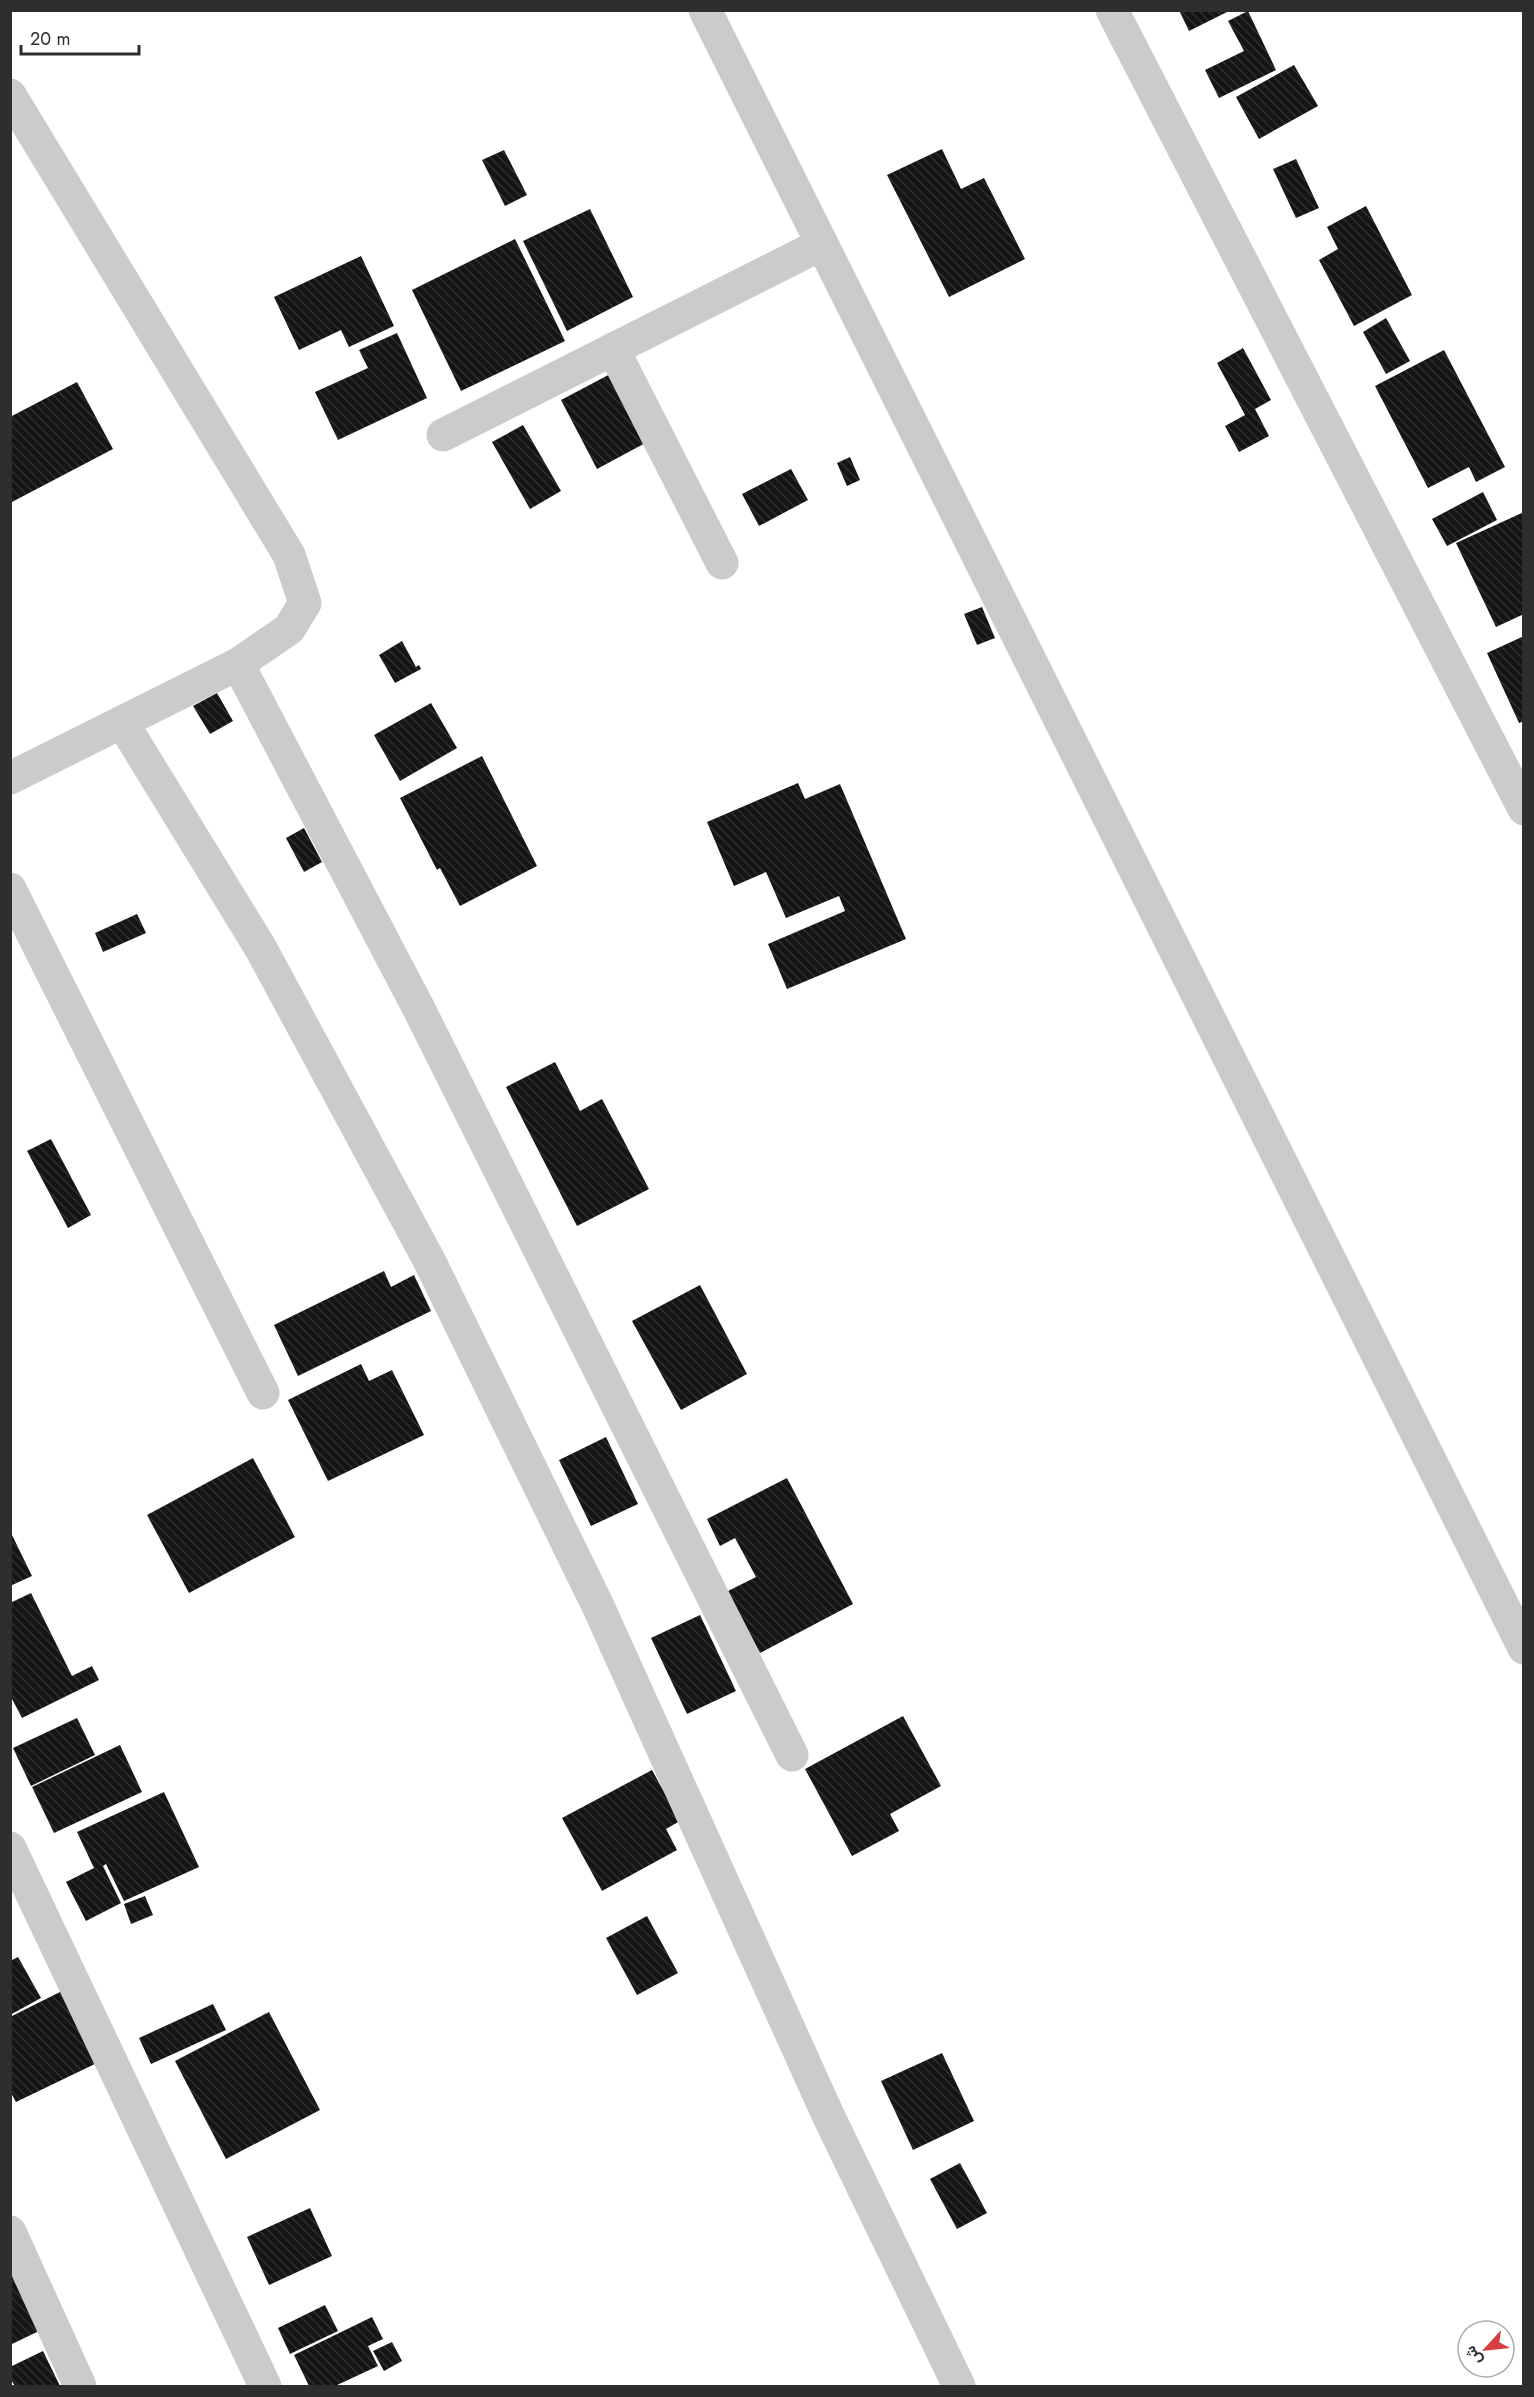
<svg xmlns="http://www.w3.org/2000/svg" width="1534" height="2397" viewBox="0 0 1534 2397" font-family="Jost,Vazirmatn,sans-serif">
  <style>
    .building { fill: url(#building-back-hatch) }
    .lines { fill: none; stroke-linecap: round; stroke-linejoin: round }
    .minor { stroke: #cbcbcb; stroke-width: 33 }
  </style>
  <defs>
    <pattern id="building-back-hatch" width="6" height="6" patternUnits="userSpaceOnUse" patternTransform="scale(1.5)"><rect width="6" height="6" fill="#151515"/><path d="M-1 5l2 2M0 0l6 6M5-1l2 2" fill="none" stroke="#2f2f2f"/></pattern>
  </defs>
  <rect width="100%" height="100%" fill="#fff"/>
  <g class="building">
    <path d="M1179 10H1231L1189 31Z"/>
    <path d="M1248 11 1276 70 1219 98 1205 70 1244 51 1228 21Z"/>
    <path d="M1294 65 1318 106 1259 139 1236 97Z"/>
    <path d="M942 149 961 189 984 178 1025 259 949 297 887 175Z"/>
    <path d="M504 150 527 195 505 206 482 160Z"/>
    <path d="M1296 159 1319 208 1296 218 1273 169Z"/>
    <path d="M1366 206 1412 295 1354 326 1319 260 1338 249 1327 227Z"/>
    <path d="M590 209 633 297 567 331 523 241Z"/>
    <path d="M515 239 565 341 461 391 412 290Z"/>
    <path d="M361 256 394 326 349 347 341 330 299 350 274 297Z"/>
    <path d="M1386 318 1410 361 1386 374 1363 332Z"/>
    <path d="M397 333 427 398 338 440 315 392 368 368 359 350Z"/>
    <path d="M1243 348 1271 400 1255 409 1269 436 1239 452 1225 426 1245 415 1217 363Z"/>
    <path d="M1444 350 1505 467 1476 482 1469 467 1428 488 1375 386Z"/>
    <path d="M614 372 651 440 597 469 561 400Z"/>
    <path d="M77 382 113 449 10 503V417Z"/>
    <path d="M523 425 561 491 530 509 492 442Z"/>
    <path d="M850 457 860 480 847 486 837 463Z"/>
    <path d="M791 469 808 500 759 526 742 494Z"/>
    <path d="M1483 492 1497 520 1447 546 1432 519Z"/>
    <path d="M1524 512V614L1496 627 1456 543Z"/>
    <path d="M982 607 995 638 977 645 964 614Z"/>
    <path d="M1524 636V721L1519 723 1487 653Z"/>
    <path d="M402 641 416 667 419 665 421 669 395 683 379 655Z"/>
    <path d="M217 693 233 721 210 734 193 706Z"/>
    <path d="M431 703 457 748 400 781 374 735Z"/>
    <path d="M482 756 537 866 460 906 440 868 437 870 400 798Z"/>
    <path d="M798 783 805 799 840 784 906 939 787 989 768 944 845 911 839 896 786 918 766 872 734 886 707 822Z"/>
    <path d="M304 828 322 862 304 872 286 838Z"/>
    <path d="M137 914 146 933 103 952 95 933Z"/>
    <path d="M555 1062 580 1111 602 1099 649 1189 577 1226 506 1087Z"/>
    <path d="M51 1139 91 1215 68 1228 27 1151Z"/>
    <path d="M384 1271 391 1287 414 1275 431 1311 298 1376 274 1325Z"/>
    <path d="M700 1285 747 1374 681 1410 632 1321Z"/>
    <path d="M361 1364 369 1381 392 1370 424 1435 328 1481 288 1400Z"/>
    <path d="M606 1437 638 1504 591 1526 559 1460Z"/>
    <path d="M253 1458 295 1537 189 1593 147 1515Z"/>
    <path d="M787 1478 853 1604 760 1653 728 1591 756 1577 735 1538 720 1546 707 1519Z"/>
    <path d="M10 1531 32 1576 10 1586Z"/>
    <path d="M31 1593 72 1676 92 1666 99 1680 22 1718 10 1695V1603Z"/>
    <path d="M700 1615 736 1691 687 1714 651 1638Z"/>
    <path d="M903 1716 941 1786 890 1814 899 1831 852 1856 805 1769Z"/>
    <path d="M77 1718 95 1755 31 1786 13 1748Z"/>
    <path d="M120 1745 142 1792 54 1833 32 1787Z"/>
    <path d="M652 1770 680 1821 666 1829 677 1850 602 1891 562 1818Z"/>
    <path d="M164 1792 199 1867 124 1901 106 1864 103 1866 121 1903 86 1921 66 1882 94 1868 77 1832Z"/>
    <path d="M145 1896 153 1915 131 1924 124 1904Z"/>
    <path d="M647 1916 678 1973 637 1995 606 1938Z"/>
    <path d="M18 1957 41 1998 10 2015V1961Z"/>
    <path d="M64 1990 99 2062 16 2102 10 2091V2017Z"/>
    <path d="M213 2004 226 2030 151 2064 139 2038Z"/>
    <path d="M269 2012 320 2110 226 2159 175 2061Z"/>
    <path d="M942 2053 974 2121 913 2150 881 2081Z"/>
    <path d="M960 2163 987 2213 957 2229 930 2179Z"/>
    <path d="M310 2208 332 2256 269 2285 247 2237Z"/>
    <path d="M12 2273 39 2331 10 2345V2274Z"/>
    <path d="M325 2305 338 2331 290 2354 278 2328Z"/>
    <path d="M372 2317 383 2339 368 2346 378 2366 335 2386H309L294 2355Z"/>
    <path d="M392 2342 402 2361 384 2371 373 2351Z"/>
    <path d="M43 2351 60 2386H15L10 2378V2367Z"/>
  </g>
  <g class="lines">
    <g class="minor">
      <path d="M705 10 1524 1648"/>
      <path d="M1112 10 1524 809"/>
      <path d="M10 95 289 555 305 603 289 629 238 664 10 778"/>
      <path d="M613 349 722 563"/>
      <path d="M443 435 822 244"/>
      <path d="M238 664 420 1011 792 1755"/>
      <path d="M122 722 260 947 429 1260 598 1606 828 2115 959 2386"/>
      <path d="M10 889 263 1393"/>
      <path d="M10 1848 265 2386"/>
      <path d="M10 2232 80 2386"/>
    </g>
  </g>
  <rect width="1534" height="2397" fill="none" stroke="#2e2e2e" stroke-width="24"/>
  <g transform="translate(1486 2349) rotate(243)"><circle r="28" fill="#ffffff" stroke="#ababab" stroke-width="1.5"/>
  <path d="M0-4.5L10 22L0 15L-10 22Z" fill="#d63f41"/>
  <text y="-9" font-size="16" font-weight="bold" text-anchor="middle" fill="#2e2e2e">ش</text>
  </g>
  <path d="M21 45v9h118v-9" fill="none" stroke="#2e2e2e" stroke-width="3"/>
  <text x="30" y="45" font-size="18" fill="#2e2e2e" stroke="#ffffff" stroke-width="4.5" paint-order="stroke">20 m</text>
</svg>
